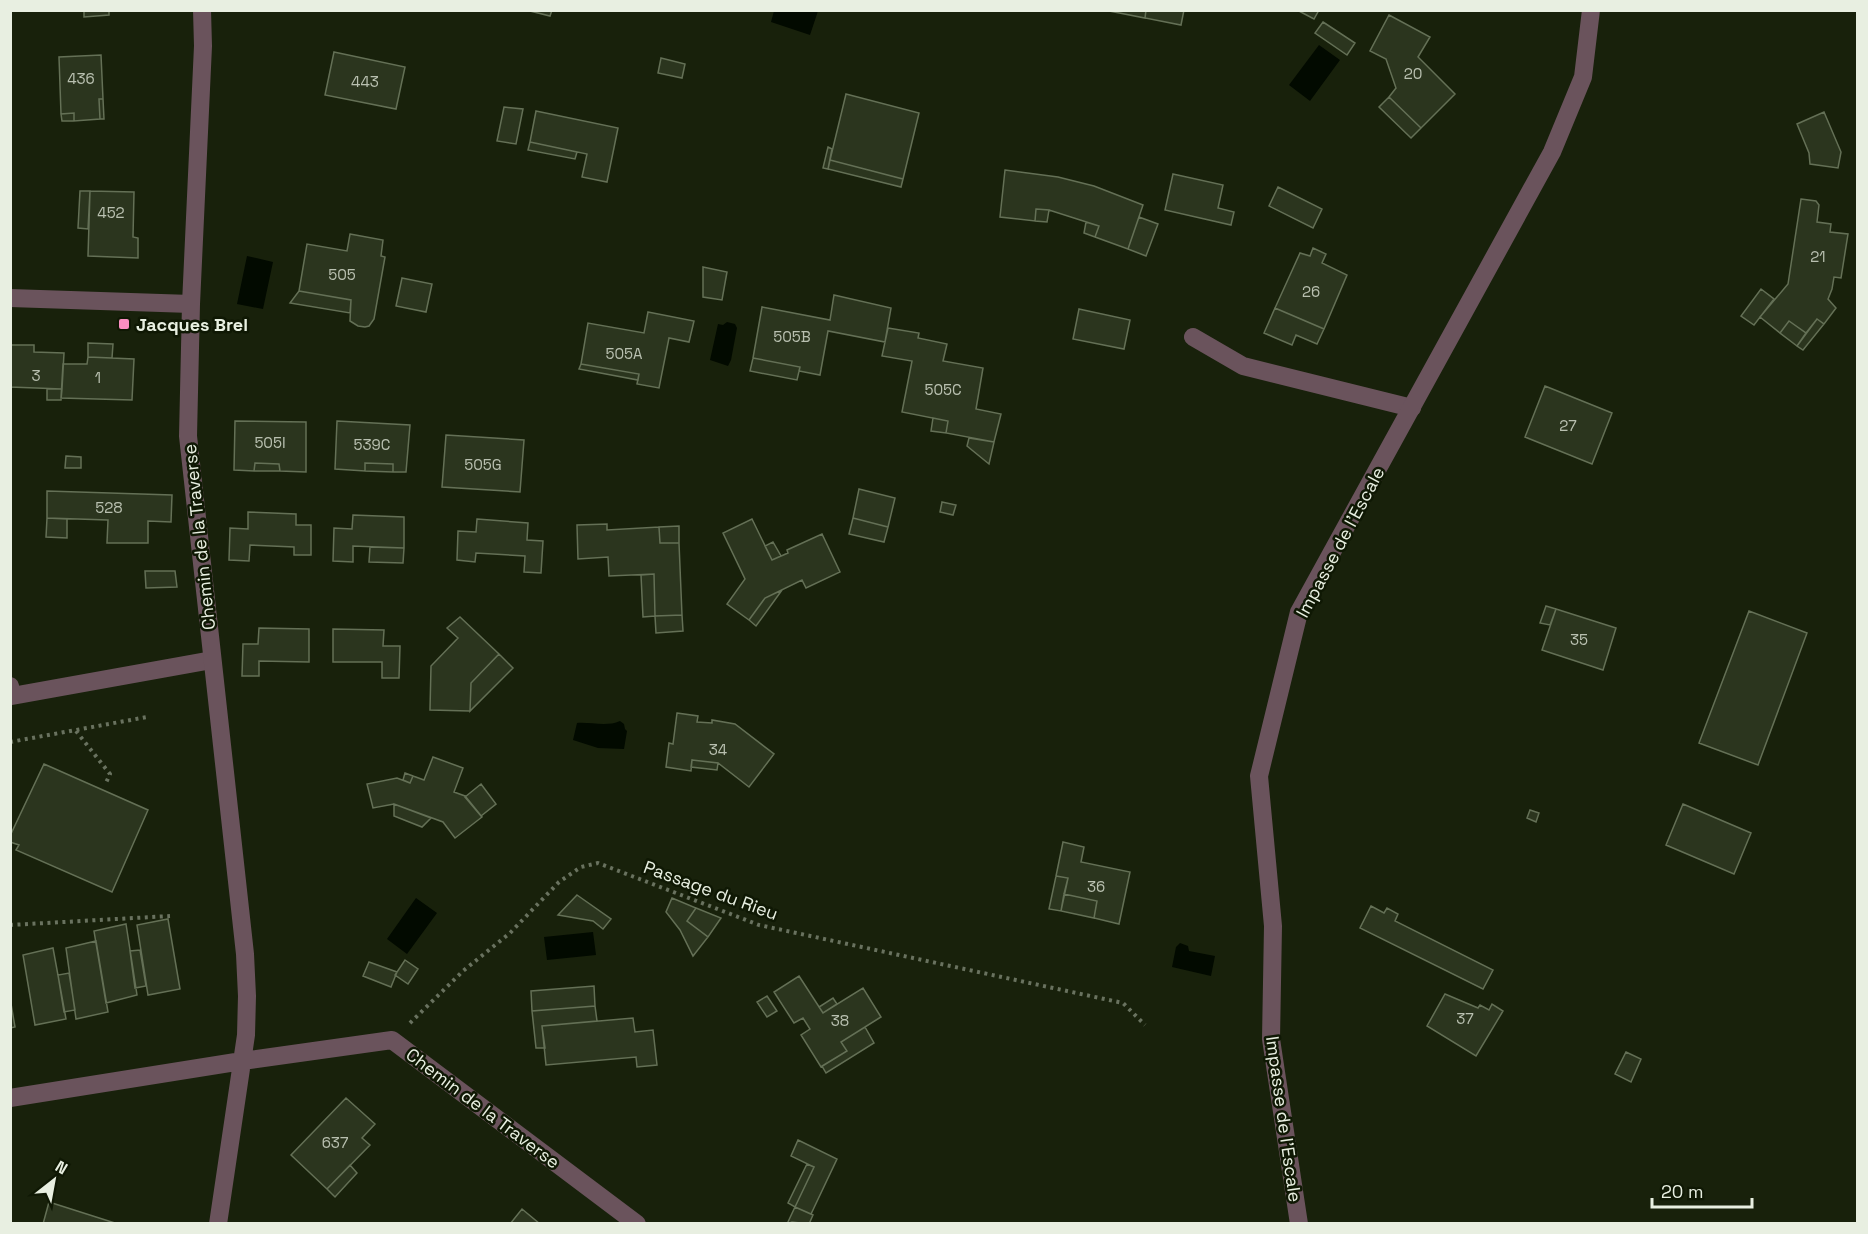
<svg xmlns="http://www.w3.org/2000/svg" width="1868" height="1234" viewBox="0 0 1868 1234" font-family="'Space Grotesk',sans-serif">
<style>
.water{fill:#020a00}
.building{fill:#2b351e;stroke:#647056;stroke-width:1.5}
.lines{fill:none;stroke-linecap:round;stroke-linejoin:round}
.path{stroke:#69725f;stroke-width:4;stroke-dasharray:3 4.5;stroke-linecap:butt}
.lane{stroke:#6a535c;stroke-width:18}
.street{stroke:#6a535c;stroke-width:18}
.poi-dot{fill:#fc8fc2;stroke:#0f1804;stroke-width:2}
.labels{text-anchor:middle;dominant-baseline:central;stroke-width:5;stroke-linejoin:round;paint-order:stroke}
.number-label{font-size:15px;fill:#b9c0b0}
.poi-label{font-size:18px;font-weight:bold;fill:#e8efe1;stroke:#0f1804;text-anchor:start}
.street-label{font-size:18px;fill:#e8efe1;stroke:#0f1804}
</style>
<rect width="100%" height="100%" fill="#18210b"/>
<path class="water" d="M774 11 816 10 818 11 810 35 771 22Z
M1319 45 1340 60 1310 101 1289 85Z
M247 256 273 262 263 309 237 304Z
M727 322 735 324 737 328 731 360 728 366 710 360 718 324 723 325Z
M620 721 624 724 625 729 627 731 624 749 598 748 573 740 577 723C591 722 607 727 620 721Z
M416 898 437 913 407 954 387 939Z
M593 932 596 955 547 960 544 937Z
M1180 943 1188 946 1189 951 1215 956 1211 976 1172 967 1176 947Z"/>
<path class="building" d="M84 10H109V15L84 17Z
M526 10H552L550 16Z
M1104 10H1146L1145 18Z
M1146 10H1184L1181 25 1145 18Z
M1297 10H1319L1314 19Z
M1389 15 1430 37 1418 57 1455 94 1421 128 1389 97 1396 88 1386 59 1370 51Z
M1323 22 1355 43 1347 55 1315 33Z
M334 52 405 67 396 109 325 95Z
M101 55 103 99H99L100 119 74 121V113L61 114 59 57Z
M661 58 685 64 682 78 658 73Z
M846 94 919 113 903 179 830 160Z
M1389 97 1421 128 1411 138 1379 107Z
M99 99H103L104 119H100Z
M504 107 523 109 516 144 497 141Z
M536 111 618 128 607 182 582 177 587 154 530 142Z
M1824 112 1841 152 1838 168 1810 164 1809 153 1797 124Z
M74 113V121H62L61 114Z
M530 142 577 152 575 159 528 150Z
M828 147 832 149 828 169 823 168Z
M830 160 903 179 901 187 828 169Z
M1005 170 1058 177 1094 186 1143 205 1128 249 1095 237 1099 226 1049 210 1036 209 1035 221 1000 217Z
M1173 174 1223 185 1218 208 1234 212 1231 225 1165 210Z
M1278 187 1322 209 1313 228 1269 206Z
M80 191H90L88 229 78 228Z
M90 191 134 192 133 237 138 238V258L88 256Z
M1801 199 1816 201 1819 205 1817 222 1831 224 1830 232 1848 234 1841 278 1834 277 1832 289 1828 299 1836 308 1824 324 1817 319 1806 333 1789 321 1780 333 1760 317 1788 284Z
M1036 209 1049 210 1047 222 1035 221Z
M1139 217 1158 224 1146 256 1128 249Z
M1086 222 1099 226 1095 237 1084 233Z
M350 234 383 240 381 256 385 257 374 319 369 326 365 327 358 326 350 321 351 300 299 291 307 244 347 251Z
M1313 248 1326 254 1322 263 1347 275 1324 329 1275 308 1300 253 1310 256Z
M703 267 727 272 722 300 703 297Z
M402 278 432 284 426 312 396 306Z
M1761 289 1774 299 1754 325 1741 316Z
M299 291 351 300 350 313 290 303Z
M834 295 891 308 885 342 828 331 820 375 799 371 800 367 753 358 762 307 830 320Z
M1275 308 1324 329 1317 344 1296 335 1292 345 1264 333Z
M1079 309 1130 320 1124 349 1073 339Z
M648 312 694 321 689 342 669 338 659 388 637 384 639 374 581 364 588 323 644 333Z
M1817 319 1824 324 1803 350 1797 346Z
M1789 321 1806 333 1797 346 1780 333Z
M888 328 919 333 918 338 947 344 943 361 983 368 976 409 1001 414 994 442 946 433 948 421 902 412 912 361 882 356Z
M88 343 113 344 112 358 88 357Z
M10 345H34V352L64 353 62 389 10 387Z
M88 357 134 359 132 400 61 398 63 364H87Z
M753 358 800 367 797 380 750 371Z
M581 364 639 374 638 380 579 369Z
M1545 386 1612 413 1592 464 1525 437Z
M47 389H62L61 400H47Z
M933 418 948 421 946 433 931 431Z
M235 421 306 422V472L280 471 279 464 255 463 254 471 234 470Z
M337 421 410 425 406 472H393V464L365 463V471L335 469Z
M446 435 524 440 520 492 442 487Z
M969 438 994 442 989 464 967 446Z
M66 456 81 457V468H65Z
M255 463 279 464 280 471H254Z
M365 463 393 464V472L365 471Z
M859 489 895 498 888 527 853 518Z
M47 491 172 495 171 522 148 521V543H107L108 520 47 518Z
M942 502 956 505 953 515 940 512Z
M248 512 296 514V525H311V555H294V547L250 545 249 561 229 560 230 528 248 529Z
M353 515 404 517V548L353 546V562L333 561 334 528 352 529Z
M47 518 67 519V538L46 537Z
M853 518 888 527 884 542 849 534Z
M477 519 528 523 527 540 543 541 541 573 524 572 525 556 476 553 475 562 457 560 458 531 476 532Z
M752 519 772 560 788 553 787 550 822 534 840 572 806 588 802 580 765 598 749 620 727 604 745 579 723 533Z
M607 524V530L659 527 660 543H679L682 615 655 616 654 574 609 576 608 557 578 559 577 525Z
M679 526V543H660L659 527Z
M773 542 781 556 772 560 765 546Z
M370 547 404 548 403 563 369 562Z
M145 571H175L177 587 146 588Z
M654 574 655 616 643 617 641 575Z
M782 590 756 626 749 620 765 598Z
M1546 606 1556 609 1550 625 1540 623Z
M1556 609 1616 628 1603 670 1542 650Z
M1749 611 1807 633 1758 765 1699 743Z
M682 615 683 631 656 633 655 616Z
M460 617 499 654 471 683 470 711 430 710 431 666 458 638 447 628Z
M259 628 309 629V662L259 661V676H242L243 644H258Z
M333 629 384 630 383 646H400L399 678H382V662H333Z
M499 654 513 668 470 711 471 683Z
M677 713 698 716 697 722 712 723V720L735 724 774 754 749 787 718 763 692 760 691 771 666 767 669 743 673 744Z
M433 757 463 768 454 792 465 796 482 817 455 838 443 822 394 804 373 808 367 784 397 778 410 783 413 776 424 780Z
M692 760 718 763 717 770 691 767Z
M44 764 148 810 112 892 16 850 19 845 10 842V836Z
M405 773 413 776 410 783 403 780Z
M481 784 496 804 481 816 465 797Z
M394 804 431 818 422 827 394 816Z
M1683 804 1751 833 1734 874 1666 845Z
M1530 810 1539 813 1536 822 1527 818Z
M1063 842 1084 847 1081 862 1130 872 1119 924 1094 918 1097 901 1064 894 1068 878 1056 876Z
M1056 876 1068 878 1061 911 1049 909Z
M1064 894 1097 901 1094 918 1061 911Z
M577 895 611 919 603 929 593 921 558 915Z
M672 898 696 908 687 921 708 937 693 956 680 930 666 912Z
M1371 906 1384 913 1387 908 1398 914 1395 921 1493 970 1483 989 1360 928Z
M696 908 721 918 708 937 687 921Z
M168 919 180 989 148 995 137 925Z
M126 924 137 995 106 1003 94 931Z
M96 941 108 1012 76 1019 66 948Z
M53 948 66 1019 35 1025 23 955Z
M140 950 146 986 135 988 130 951Z
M405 960 418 969 408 984 395 975Z
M369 962 397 972 391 987 363 976Z
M69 973 75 1010 64 1012 58 975Z
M799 976 823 1013 863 988 881 1017 841 1042 847 1051 821 1067 801 1035 810 1029 803 1018 794 1023 774 992Z
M594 986 595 1006 532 1011 531 991Z
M1445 994 1478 1008 1480 1005 1489 1010 1492 1004 1503 1011 1476 1056 1427 1026Z
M767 996 777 1011 767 1017 757 1002Z
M10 998 15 1027 10 1028Z
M833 998 837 1004 823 1013 819 1007Z
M595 1006 597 1021 542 1026 545 1048H536L532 1011Z
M633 1018 635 1032 653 1030 657 1065 637 1067 636 1057 546 1065 542 1026Z
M865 1027 874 1043 826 1073 822 1066 847 1051 841 1042Z
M1626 1052 1641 1059 1631 1082 1615 1074Z
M346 1098 375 1124 362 1138 370 1145 327 1189 291 1155Z
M798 1140 837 1159 811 1214 795 1207 814 1167 791 1156Z
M807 1164 814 1167 795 1207 788 1203Z
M350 1165 357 1173 335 1197 327 1189Z
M49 1202 118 1224H43Z
M795 1207 813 1215 809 1224 792 1222 787 1224Z
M522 1209 540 1224H510Z"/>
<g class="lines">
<path class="path" d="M76 731 110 774 105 785
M10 742 147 717
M10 925 170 916
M410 1023 463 971 510 933 559 882 581 867 598 863 759 925 1123 1003 1145 1025"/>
<path class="lane" d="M1193 337 1243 366 1412 408
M10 686 12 696 212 660"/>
<path class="street" d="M202 10 203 46 191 304 188 436 245 954 247 996 246 1035 218 1224
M10 298 191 304
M10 1098 242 1061 392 1040 637 1224
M1299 1224 1271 1039 1273 926 1259 776 1299 612 1552 152 1583 77 1591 10"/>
</g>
<rect class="poi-dot" x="118" y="318" width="12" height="12" rx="3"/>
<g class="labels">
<g class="number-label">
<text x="1413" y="73">20</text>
<text x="81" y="78">436</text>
<text x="365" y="81">443</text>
<text x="111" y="212">452</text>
<text x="1818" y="256">21</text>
<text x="342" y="274">505</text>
<text x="1311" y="291">26</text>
<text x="792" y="336">505B</text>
<text x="624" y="353">505A</text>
<text x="36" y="375">3</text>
<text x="98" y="377">1</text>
<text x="943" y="389">505C</text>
<text x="1568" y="425">27</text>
<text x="270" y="442">505I</text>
<text x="372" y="444">539C</text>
<text x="483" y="464">505G</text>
<text x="109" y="507">528</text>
<text x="1579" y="639">35</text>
<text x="718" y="749">34</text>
<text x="1096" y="886">36</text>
<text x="1465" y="1018">37</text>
<text x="840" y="1020">38</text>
<text x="335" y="1142">637</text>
</g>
<g class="poi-label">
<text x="136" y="324">Jacques Brel</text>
</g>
<g class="street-label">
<text transform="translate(199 537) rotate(-96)">Chemin de la Traverse</text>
<text transform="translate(1340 542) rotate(-62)">Impasse de l'Escale</text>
<text transform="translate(711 890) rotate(20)">Passage du Rieu</text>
<text transform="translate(483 1108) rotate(37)">Chemin de la Traverse</text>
<text transform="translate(1284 1119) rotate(82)">Impasse de l'Escale</text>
</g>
</g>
<rect width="1868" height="1234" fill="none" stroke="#e8efe1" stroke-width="24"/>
<g transform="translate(54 1180) rotate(31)" stroke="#0f1804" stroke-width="4.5" paint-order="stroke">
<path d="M0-4.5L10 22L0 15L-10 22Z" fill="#e8efe1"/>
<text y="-9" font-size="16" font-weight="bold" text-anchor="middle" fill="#e8efe1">N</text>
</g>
<path d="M1652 1198v9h100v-9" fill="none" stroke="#e8efe1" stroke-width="3"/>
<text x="1661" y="1198" font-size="18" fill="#e8efe1" stroke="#0f1804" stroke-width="4.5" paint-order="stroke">20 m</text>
</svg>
